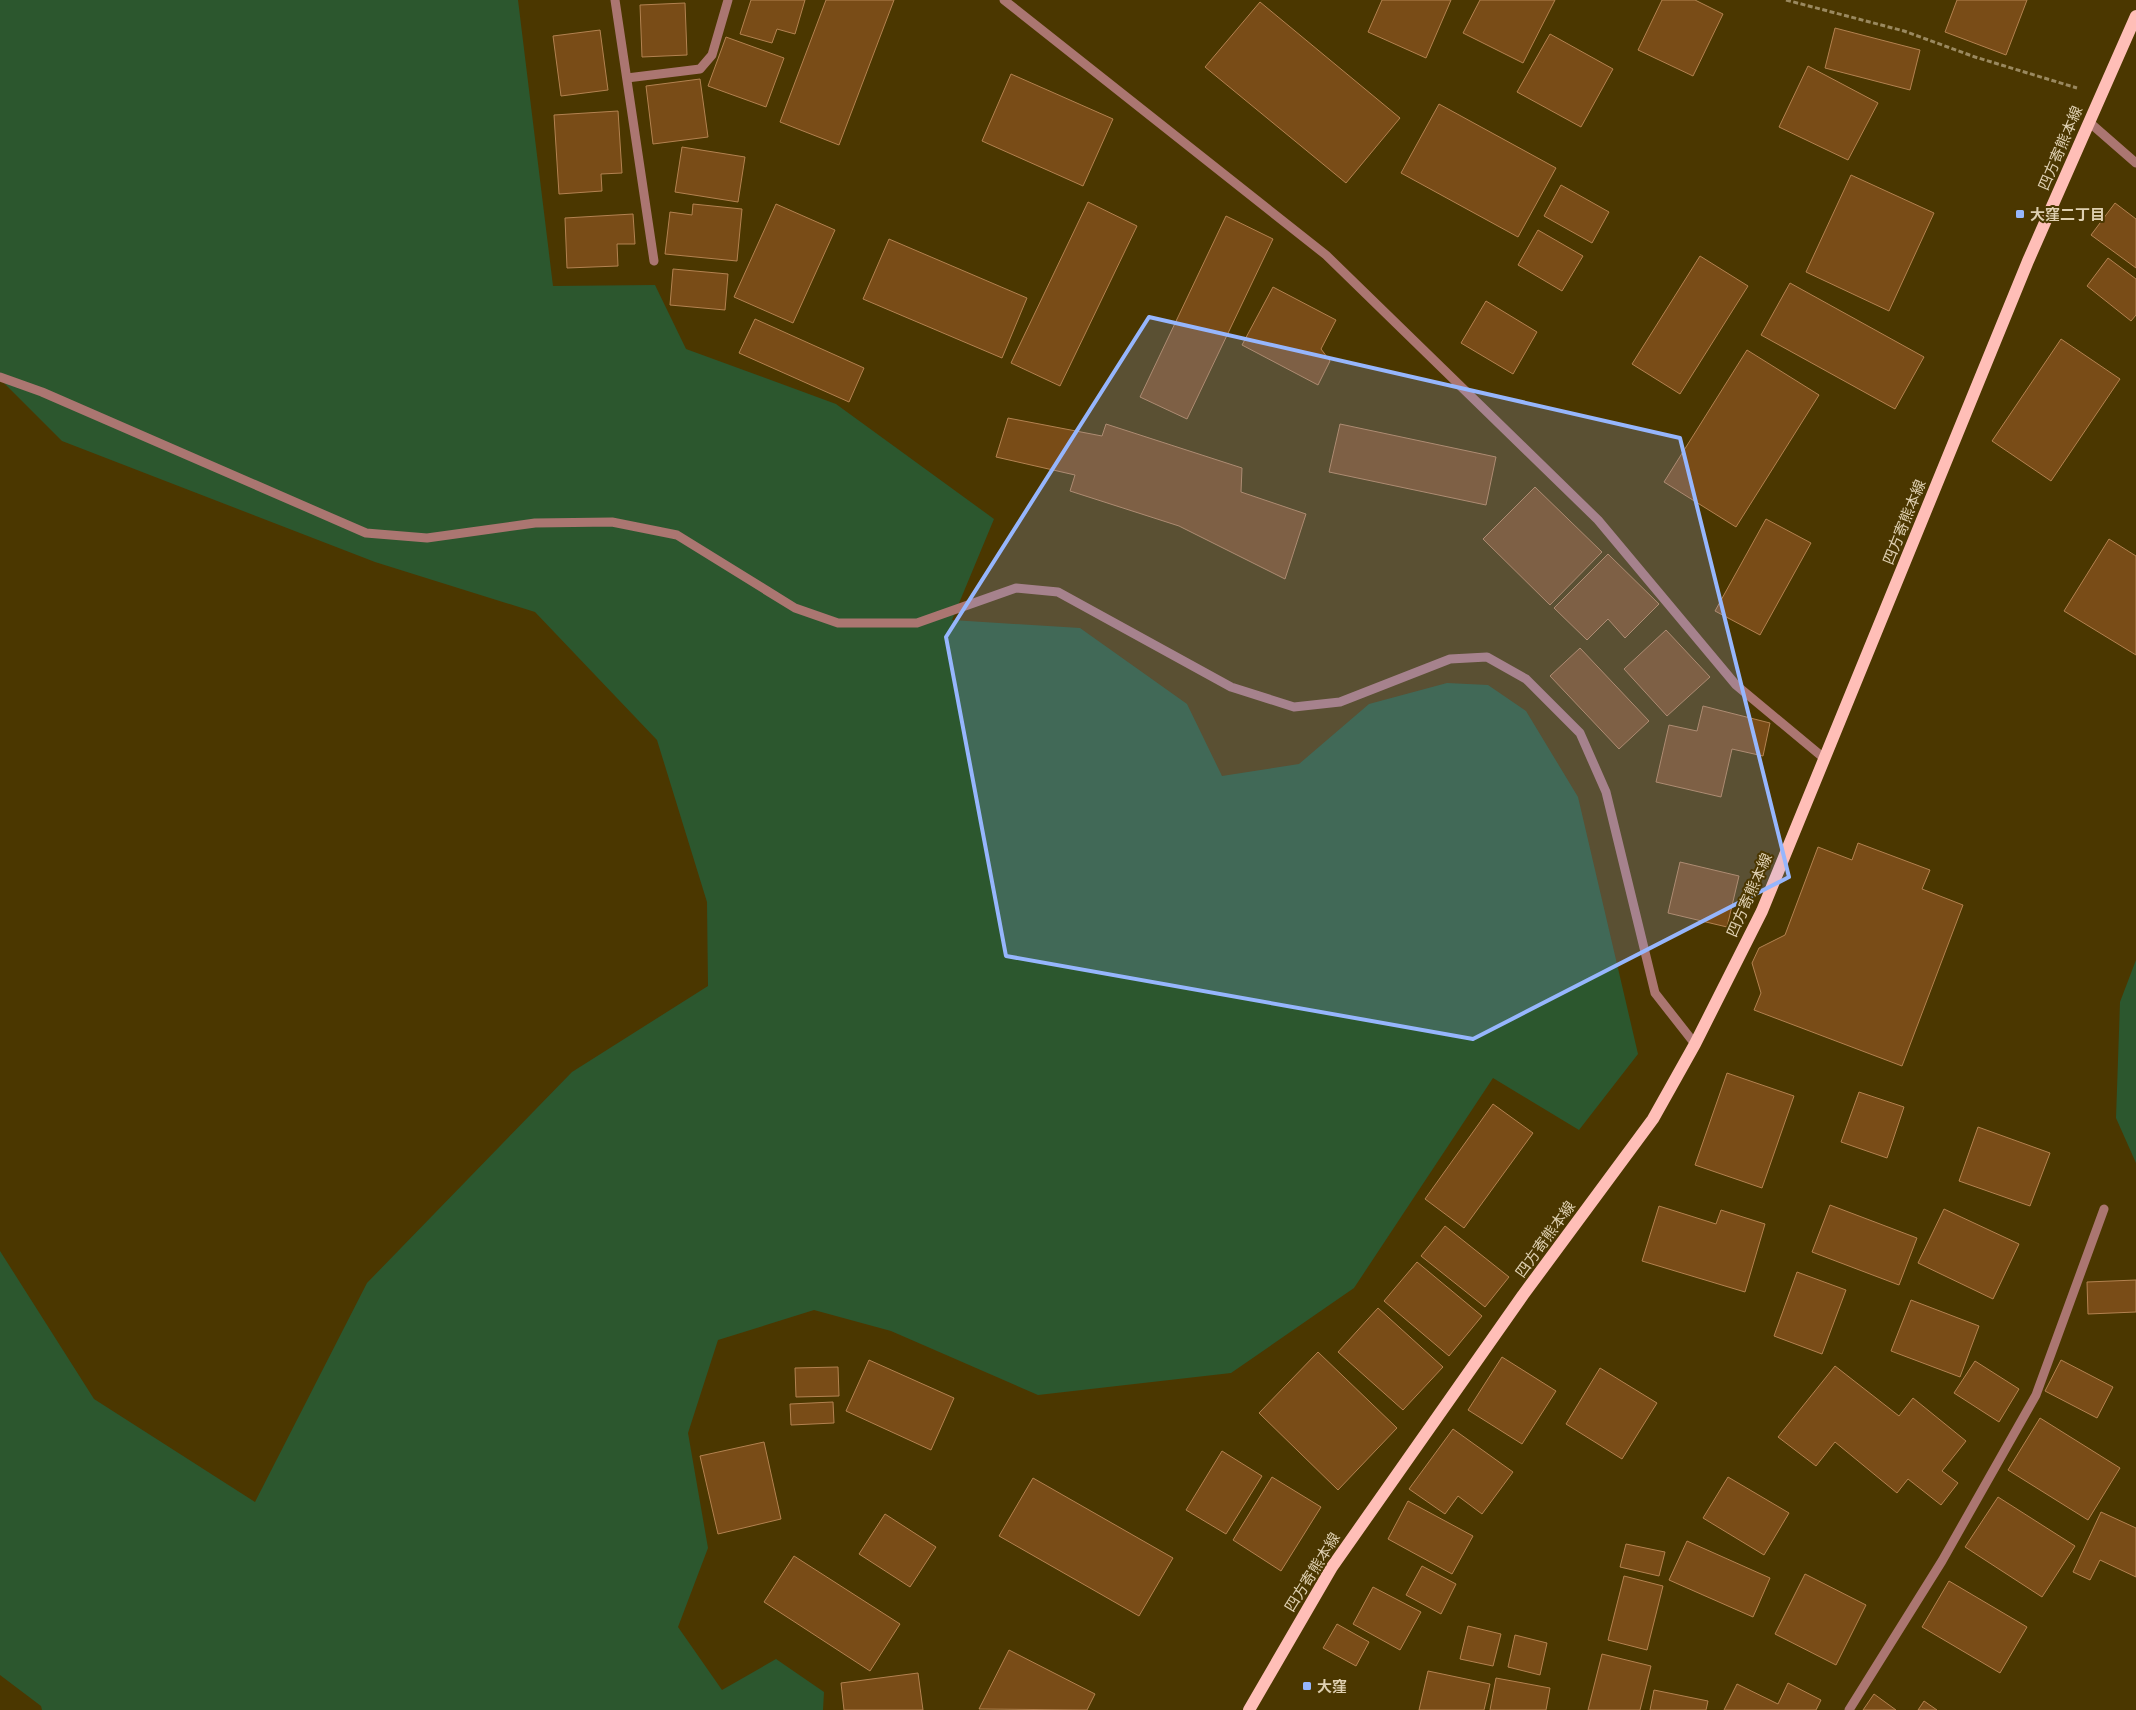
<svg xmlns="http://www.w3.org/2000/svg" width="2136" height="1710" viewBox="0 0 2136 1710" font-family="'Space Grotesk','Noto Sans JP',sans-serif">
<style>
.green{fill:#2c572e}
.building{fill:#794c17;stroke:#b38250}
.lines{fill:none;stroke-linecap:round;stroke-linejoin:round}
.path{stroke:#9a895f;stroke-width:3;stroke-dasharray:5 2.5;stroke-linecap:butt}
.minor{stroke:#ab7671;stroke-width:9}
.major{stroke:#ffbeb7;stroke-width:12}
.marked{fill:#96b6fd;fill-opacity:0.2;stroke:#96b6fd;stroke-width:4;stroke-linejoin:round}
.poi-dot{fill:#96b6fd;stroke:#4b3700;stroke-width:2}
.labels{text-anchor:middle;dominant-baseline:central;stroke-width:4;stroke-linejoin:round;paint-order:stroke}
.street-label{font-size:15px;fill:#dfd0b1;stroke:#4b3700}
.poi-label{font-size:15px;font-weight:bold;fill:#dfd0b1;stroke:#4b3700;text-anchor:start}
</style>
<rect width="100%" height="100%" fill="#4b3700"/>
<path class="green" d="M0 0H518L553 286 655 285 686 349 836 404 994 519 952 620 1080 628 1187 704 1222 776 1299 764 1369 704 1447 683 1488 685 1526 711 1578 797 1638 1054 1579 1130 1493 1078 1354 1288 1231 1373 1038 1395 891 1331 814 1310 718 1340 688 1433 708 1548 678 1627 722 1690 776 1659 824 1692 823 1710H42L41 1706 0 1675V1251L94 1399 255 1502 367 1283 572 1072 708 986 707 902 657 740 535 612 375 562 62 441 0 379Z
M2136 960V1163L2116 1118 2120 1002Z"/>
<path class="building" d="M751 0H805L795 34 777 29 772 43 740 34Z
M826 0H894L839 145 780 122Z
M1382 0H1451L1426 58 1368 32Z
M1480 0H1555L1523 63 1463 33Z
M1662 0H1695L1723 14 1693 76 1638 50Z
M1957 0H2027L2006 55 1945 32Z
M1260 2 1400 118 1346 183 1205 67Z
M685 3 687 55 642 57 640 5Z
M1835 28 1920 50 1910 90 1825 68Z
M600 30 608 90 561 96 553 36Z
M1550 34 1613 69 1581 127 1517 92Z
M726 37 784 58 766 107 708 86Z
M1808 66 1878 103 1848 160 1779 127Z
M1011 74 1113 119 1083 186 982 141Z
M700 79 708 137 653 144 646 86Z
M1439 104 1556 168 1518 237 1401 173Z
M618 111 622 173 601 174 602 191 559 194 554 115Z
M682 147 745 157 738 202 675 192Z
M1851 175 1934 213 1889 311 1806 272Z
M1561 185 1609 212 1592 243 1544 216Z
M1088 202 1137 226 1060 386 1011 363Z
M2115 203 2136 219V268L2091 235Z
M693 204 742 209 737 261 665 254 670 212 692 215Z
M776 204 835 230 793 323 734 297Z
M633 214 635 244H617L618 266 567 268 565 218Z
M1226 216 1273 239 1187 419 1140 397Z
M1538 230 1583 256 1562 291 1518 265Z
M889 239 1027 298 1002 358 863 299Z
M1700 256 1748 286 1680 394 1632 364Z
M2108 258 2136 279V315L2131 321 2087 286Z
M673 269 728 274 725 310 670 305Z
M1790 283 1924 357 1895 409 1761 335Z
M1273 287 1336 320 1321 349 1330 361 1318 385 1242 345Z
M1486 301 1537 332 1513 374 1461 343Z
M755 319 864 368 849 402 739 353Z
M2061 339 2120 379 2051 481 1992 441Z
M1747 350 1819 395 1736 527 1664 482Z
M1008 418 1102 436 1106 424 1242 468 1241 492 1306 514 1285 579 1179 526 1070 491 1075 475 996 457Z
M1340 424 1496 457 1486 505 1329 472Z
M1535 487 1602 552 1550 605 1483 539Z
M1766 519 1811 543 1760 635 1715 611Z
M2109 539 2136 556V655L2064 611Z
M1608 554 1659 604 1625 638 1608 619 1587 640 1554 608Z
M1666 630 1710 677 1667 716 1624 669Z
M1580 648 1649 721 1619 749 1550 676Z
M1703 706 1770 723 1763 756 1732 749 1721 797 1656 782 1669 725 1697 731Z
M1858 843 1930 870 1922 889 1963 905 1902 1066 1754 1010 1761 993 1752 963 1759 948 1785 935 1818 847 1852 860Z
M1680 862 1739 876 1727 927 1668 913Z
M1727 1073 1794 1096 1762 1188 1695 1165Z
M1859 1092 1904 1107 1887 1158 1841 1142Z
M1493 1104 1533 1133 1464 1228 1425 1199Z
M1978 1127 2050 1153 2030 1206 1959 1181Z
M1830 1205 1917 1238 1899 1285 1812 1252Z
M1659 1206 1716 1224 1721 1210 1765 1224 1745 1292 1642 1261Z
M1944 1209 2019 1244 1993 1299 1918 1263Z
M1445 1226 1509 1277 1485 1307 1421 1256Z
M1417 1262 1482 1316 1449 1356 1384 1301Z
M1797 1272 1846 1290 1822 1354 1774 1336Z
M2136 1280V1312L2088 1314 2087 1282Z
M1911 1300 1979 1326 1960 1377 1891 1351Z
M1378 1308 1443 1367 1403 1410 1338 1352Z
M1318 1352 1397 1428 1338 1490 1259 1413Z
M1502 1357 1556 1391 1522 1444 1468 1410Z
M869 1360 954 1398 931 1450 846 1411Z
M2061 1360 2113 1387 2097 1418 2045 1391Z
M1975 1361 2019 1389 1999 1422 1954 1393Z
M1835 1366 1899 1416 1913 1398 1966 1441 1942 1471 1958 1483 1941 1505 1908 1479 1897 1493 1835 1442 1816 1466 1778 1437Z
M838 1367 839 1396 796 1397 795 1368Z
M1600 1368 1657 1403 1622 1459 1566 1424Z
M833 1402 834 1423 791 1425 790 1404Z
M2040 1418 2120 1468 2088 1520 2008 1470Z
M1453 1429 1513 1472 1482 1514 1458 1496 1445 1514 1409 1489Z
M764 1442 781 1519 718 1534 700 1456Z
M1222 1451 1262 1476 1226 1534 1186 1510Z
M1272 1477 1321 1507 1281 1571 1233 1540Z
M1728 1477 1789 1513 1764 1555 1703 1518Z
M1033 1478 1173 1558 1139 1616 999 1536Z
M1998 1497 2075 1546 2042 1597 1965 1547Z
M1408 1501 1473 1536 1452 1574 1388 1539Z
M2101 1512 2136 1528V1577L2100 1560 2090 1580 2073 1572Z
M885 1514 936 1547 910 1587 859 1554Z
M1687 1541 1770 1578 1753 1617 1669 1580Z
M1626 1544 1665 1552 1659 1576 1620 1567Z
M794 1556 900 1624 870 1671 764 1602Z
M1422 1566 1456 1584 1441 1614 1406 1595Z
M1805 1574 1866 1605 1836 1665 1775 1634Z
M1624 1576 1663 1586 1647 1650 1608 1640Z
M1949 1581 2027 1627 2000 1673 1922 1627Z
M1373 1587 1421 1612 1400 1650 1353 1624Z
M1337 1624 1369 1642 1356 1666 1323 1648Z
M1468 1626 1501 1634 1493 1666 1460 1659Z
M1515 1635 1547 1643 1540 1675 1508 1667Z
M1009 1650 1095 1694 1087 1710 979 1709Z
M1602 1654 1651 1666 1640 1710H1588Z
M1428 1671 1490 1684 1484 1710H1419Z
M918 1673 923 1710H844L841 1683Z
M1496 1678 1550 1688 1546 1710H1490Z
M1788 1683 1821 1700 1816 1710H1724L1737 1684 1778 1704Z
M1654 1690 1708 1701 1706 1710H1650Z
M1874 1694 1896 1710H1863Z
M1924 1701 1937 1710H1918Z"/>
<g class="lines">
<path class="path" d="M1786 0 1904 31 1975 57 2077 88"/>
<path class="minor" d="M615 0 654 261
M1004 0 1326 255 1598 520 1736 685 1825 759
M627 78 700 69 712 55 728 0
M2089 122 2136 163
M0 377 42 392 366 533 427 538 535 523 612 522 677 535 795 608 838 623H917L1016 588 1058 592 1231 687 1294 707 1340 702 1450 659 1487 657 1526 679 1580 733 1606 792 1655 993 1695 1044
M1849 1710 1942 1561 2036 1395 2104 1209"/>
<path class="major" d="M1249 1710 1332 1567 1523 1295 1653 1119 1695 1044 1762 911 2028 261 2136 16"/>
</g>
<path class="marked" d="M1149 317 1680 438 1789 877 1473 1039 1006 956 946 637Z"/>
<g class="poi-dot">
<rect x="2015" y="209" width="10" height="10" rx="2.5"/>
<rect x="1302" y="1681" width="10" height="10" rx="2.5"/>
</g>
<g class="labels">
<g class="street-label">
<text transform="translate(2060 148) rotate(-67)">四方寄熊本線</text>
<text transform="translate(1904 522) rotate(-68)">四方寄熊本線</text>
<text transform="translate(1749 895) rotate(-66)">四方寄熊本線</text>
<text transform="translate(1545 1239) rotate(-54)">四方寄熊本線</text>
<text transform="translate(1312 1572) rotate(-58)">四方寄熊本線</text>
</g>
<g class="poi-label">
<text x="2030" y="214">大窪二丁目</text>
<text x="1317" y="1686">大窪</text>
</g>
</g>
</svg>
